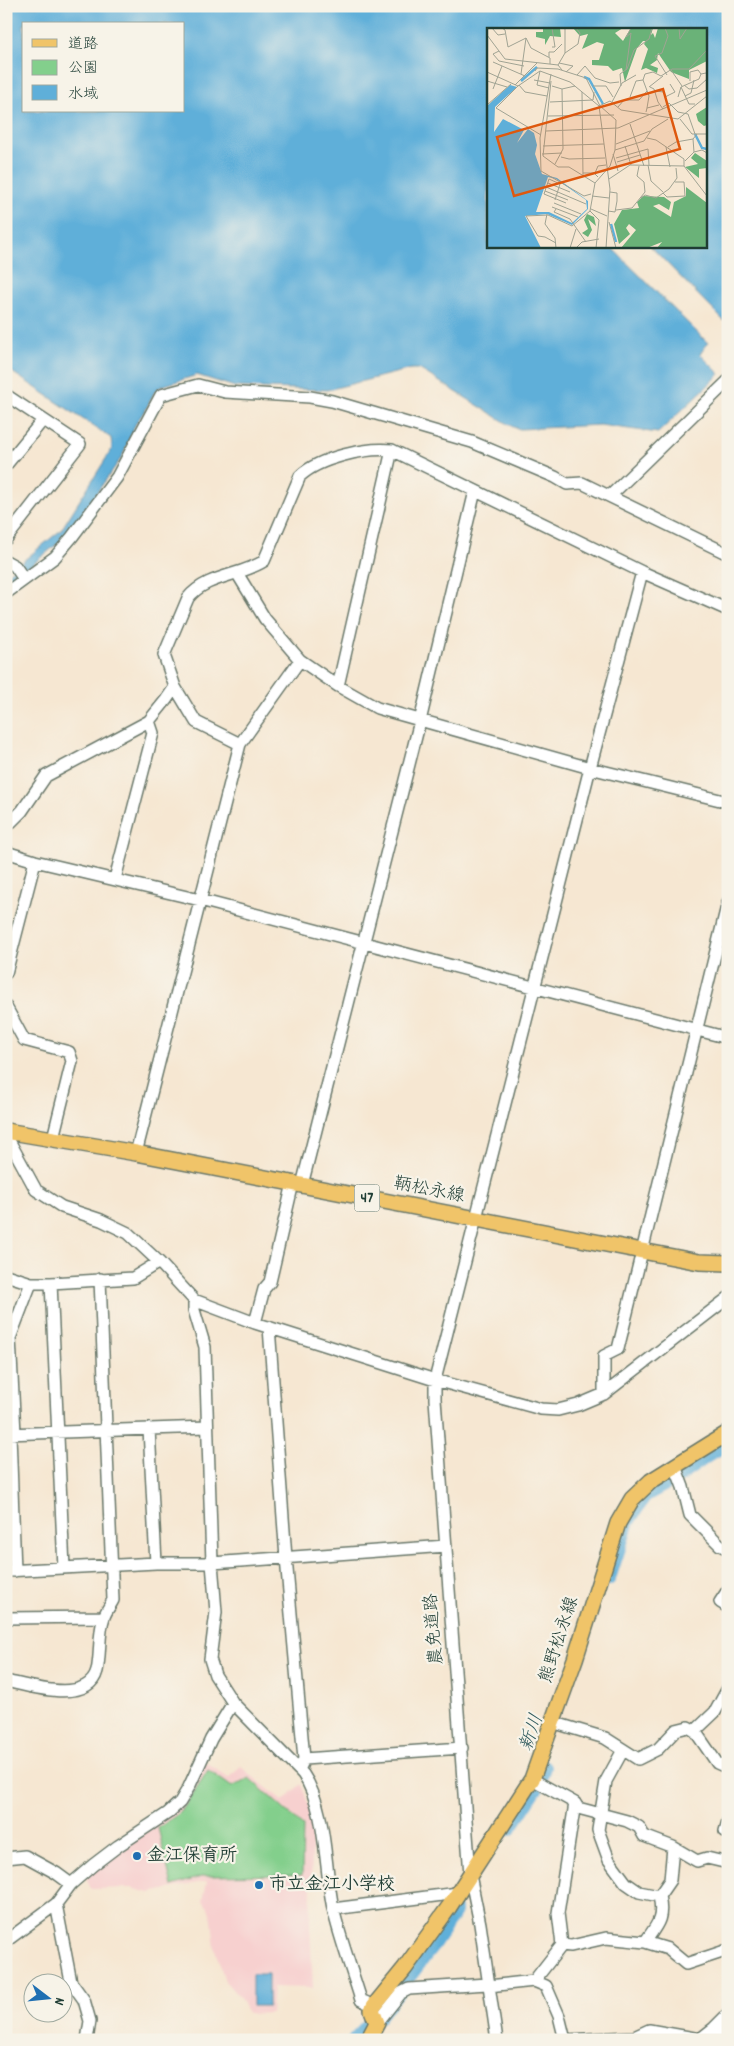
<svg xmlns="http://www.w3.org/2000/svg" width="734" height="2046" viewBox="0 0 734 2046" font-family="Dekko,'Klee One',sans-serif">
<style>
.built{fill:#f7d0cf}
.green{fill:#83cf8c;stroke:#518660}
.water{fill:#5fafd9;stroke:#3f7686;fill-rule:evenodd}
.lines{fill:none;stroke-linecap:round;stroke-linejoin:round}
.river{stroke:#5fafd9;stroke-width:16}
.minor-casing{stroke:#6a786b;stroke-width:14}
.major-casing{stroke:#6a786b;stroke-width:18}
.minor{stroke:#fff;stroke-width:11}
.major{stroke:#f0c469;stroke-width:15}
.poi-dot{fill:#1f6fb2;stroke:#f7f3e8;stroke-width:2}
.labels{text-anchor:middle;dominant-baseline:central;stroke-width:4.5;stroke-linejoin:round;paint-order:stroke}
.shield{fill:#f7f3e8;stroke:#60746a;stroke-width:1}
.shield-label{font-size:16px;font-weight:bold;fill:#1f3d34}
.street-label{font-size:18px;fill:#1f3d34;stroke:#f7f3e8}
.poi-label{font-size:18px;font-weight:bold;fill:#1f3d34;stroke:#f7f3e8;text-anchor:start}
.water-label{font-size:19px;font-style:italic;fill:#2f5a5d;stroke:#f7f3e8}
.inset-river{fill:none;stroke:#5fafd9;stroke-width:2.5}
.inset-road{fill:none;stroke:#a0a393;stroke-width:1}
.view{fill:#de580e;fill-opacity:0.15;stroke:#de580e;stroke-width:2.5}
.inset-edge{fill:none;stroke:#1f3d34;stroke-width:2.5}
</style>
<rect width="100%" height="100%" fill="#f7f3e8"/>
<filter id="ink" filterUnits="userSpaceOnUse"><feTurbulence type="fractalNoise" baseFrequency=".02" numOctaves="2"/><feDisplacementMap in="SourceGraphic" scale="10" xChannelSelector="R" yChannelSelector="G"/><feConvolveMatrix kernelMatrix="1 2 1 2 8 2 1 2 1" color-interpolation-filters="sRGB"/></filter>
<filter id="wash" filterUnits="userSpaceOnUse"><feTurbulence type="fractalNoise" baseFrequency=".0096" numOctaves="4" result="noise"/><feDisplacementMap in="SourceGraphic" scale="20" xChannelSelector="R" yChannelSelector="G"/><feGaussianBlur stdDeviation="1.12" result="paint"/><feColorMatrix in="noise" values="0 0 0 0 0 0 0 0 0 0 0 0 0 0 0 0 0 1.4 0 .05"/><feComposite in="paint" operator="in"/></filter>
<g filter="url(#wash)">
<rect width="100%" height="100%" fill="#f6e7d2"/>
<path class="built" d="M206 1762 228 1778 241 1767 283 1801 301 1784 313 1818 310 1926 313 1988 273 1987 271 2013 248 2014 240 1998 225 1981 215 1949 212 1920 208 1907 203 1901 207 1881 150 1893 131 1888 91 1889 86 1877 155 1825Z"/>
<path class="green" d="M208 1770 232 1787 249 1778 303 1826 302 1875 204 1876 172 1886 158 1828 181 1812Z"/>
<path class="water" d="M6 6H728V317L724 321 650 246H705V29H488V246H610L708 343 700 354 720 374 658 433 600 425 520 429 513 427 419 369H411L327 390 235 387 197 375 162 386 155 391 146 409 136 423 122 457 65 538 6 585V575L61 530 112 449 111 438 6 368ZM24 24H184V111H24Z
M252 1974H268V2006H252Z"/>
<g class="lines">
<path class="river" d="M608 1578 627 1521 645 1494 673 1479 714 1450 728 1443
M509 1828 536 1787 543 1767
M355 2040 379 2015 429 1949 454 1911"/>
</g>
</g>
<g filter="url(#ink)">
<g class="lines">
<g class="minor-casing">
<path id="minor" d="M6 395 80 444 6 539
M6 465 43 420
M610 496 728 381
M6 561 15 566 24 579
M237 573 265 619 300 660 338 686 377 708 590 768 728 802
M6 593 55 557 72 537 117 477 161 395 198 385 225 392 310 397 332 401 472 442 555 477 567 484 582 483 728 554
M338 686 392 450
M240 744 196 722 175 687 164 655 188 598C206 575 241 576 264 561L300 476C319 458 366 447 392 450L642 572 728 610
M6 827 22 811 46 776 149 721 166 700 175 687
M6 852 35 861 200 900 728 1038
M115 879 153 733 149 721
M6 973 35 861
M6 1007 24 1040 69 1052 72 1061 53 1138
M6 1135 36 1190 62 1207 101 1220 128 1233 159 1262 194 1300 255 1323 435 1380 541 1409 558 1410 578 1405 604 1394 728 1298
M136 1153 240 744 300 660
M302 1185 420 721 475 491
M6 1275 31 1283H51L133 1278 159 1262
M51 1283 64 1568
M194 1300V1310L205 1347 212 1563 216 1612 210 1659 215 1675 233 1703 303 1774C327 1810 324 1865 333 1908 340 1939 352 1970 361 2000L374 2006
M255 1323 264 1289 270 1282 293 1183
M269 1327 286 1558 304 1759 299 1770
M604 1394V1356L618 1349 728 902
M149 1429 156 1563
M15 1433 10 1338 31 1283
M6 1434 207 1427
M10 1434 15 1571
M675 1466 683 1487 690 1515 720 1545 728 1549
M6 1571 156 1563H212L446 1546
M728 1590 720 1602 728 1607
M6 1618 104 1617
M6 1681C29 1686 88 1705 97 1671 101 1653 98 1634 104 1617 106 1611 110 1606 113 1600L100 1279
M728 1688 715 1712 695 1731 717 1763 728 1768
M552 1722 605 1738 638 1759 658 1749 676 1730 688 1727 695 1731
M623 1750 606 1781 598 1830 609 1860 626 1883 639 1892 659 1896
M304 1759 462 1748
M575 1803 578 1808 627 1821 639 1827 644 1836 673 1847 697 1861 707 1858 728 1863
M728 1821 725 1831 728 1833
M6 1858 25 1856 56 1873 71 1884
M56 1904 71 1982 84 2000 90 2021 87 2040
M333 1909 458 1893
M6 1941 56 1904 71 1884 93 1865 118 1846 168 1813 180 1802 189 1787 211 1739 233 1703
M645 1942C658 1924 664 1918 659 1896L670 1880 673 1847
M562 1945 571 1946 606 1938 645 1942 668 1949 686 1964 728 1950
M534 1981 546 1986 559 2016 565 2040
M489 1986 534 1981 562 1945 558 1913 575 1803 532 1779
M377 2023 401 1993 409 1989 487 1984
M714 2028 727 2040
M497 2040 480 1924 470 1875 435 1399V1380L590 768 642 572
M565 2040 634 2037 649 2030 700 2039 714 2028 728 2014"/>
</g>
<g class="major-casing">
<path id="major" d="M6 1131 136 1153 699 1262 728 1263
M368 2040 377 2023 372 2010 374 2006 405 1968 449 1907 532 1779 575 1659 618 1523 632 1499 651 1481 728 1433"/>
</g>
<use href="#minor" class="minor"/>
<use href="#major" class="major"/>
</g>
</g>
<g class="poi-dot">
<circle cx="137" cy="1856" r="5"/>
<circle cx="259" cy="1885" r="5"/>
</g>
<g class="labels">
<rect class="shield" x="354.5" y="1184.5" width="25" height="27" rx="4"/>
<g class="shield-label">
<text x="367" y="1198">47</text>
</g>
<g class="street-label">
<text transform="translate(429 1191) rotate(11)">鞆松永線</text>
<text transform="translate(435 1629) rotate(-95)">農免道路</text>
<text transform="translate(560 1640) rotate(-72)">熊野松永線</text>
</g>
<g class="poi-label">
<text x="147" y="1856">金江保育所</text>
<text x="269" y="1885">市立金江小学校</text>
</g>
<g class="water-label">
<text transform="translate(533 1733) rotate(-71)">新川</text>
</g>
</g>
<g transform="translate(487 28)">
<rect width="220" height="220" fill="#f6e7d2"/>
<path d="M56 0H73L74 9 63 8 58 17V11L49 9V4H56ZM86 0H136L128 5 136 13 144 0H166L164 7 166 5 168 10 171 0H220V33L202 42V51L184 44 171 25 170 32 163 37 171 40 170 45 159 40 154 42 161 21 157 16 159 13H156L150 20 138 54 135 40 126 43 121 38 105 37V32H112L117 16 110 14 95 21 101 6 93 8ZM220 79V97L217 98 211 93 209 86ZM208 125 220 133V140L212 141V150L198 139 211 136 204 130ZM199 159 220 175V220H170L175 214 160 220H134L149 202 142 196 139 200 143 206 132 216 127 196 135 182 152 180 150 174 156 168 177 169 184 174 182 182 172 176 166 178 184 189 187 174 199 168ZM100 186 107 189 109 198 101 191 105 202 101 209 95 205 101 201 97 192Z" fill="#6ab278"/>
<path d="M23 57 30 59 8 79 7 104 16 91 37 102 30 115 41 101 47 105 50 117 48 126 55 146 70 150 101 173V181L85 197 60 186 38 188 54 220H0V78ZM61 149 69 151 99 172 100 181 85 195 62 184H49Z" fill="#5fafd9" fill-rule="evenodd"/>
<path class="inset-river" d="M97 49 102 51 116 76M34 53 50 39M208 106 215 120 220 121M124 196 129 214"/>
<path class="inset-road" d="M5 0 11 7 18 6M15 0 18 2 21 19 39 10M78 0V25M178 0 181 8 175 25 168 28 180 47M192 0 193 11 200 0M0 7 18 31 71 37 75 42M39 10 44 20 63 30V36M65 19H68L65 0M12 23 6 26 12 33 37 38M62 29V24H67L75 16M6 34 38 48M72 35 86 38 79 44M71 37 78 25 91 16 93 5 89 0M139 42 144 5 139 9 144 0M184 42 195 58M48 43 50 40 71 41 99 50 113 78 129 92 128 122 123 138 108 155 103 183 85 198 61 187 39 188 51 208 58 209 69 215M53 43 50 57 62 60M0 44 31 58 53 43 83 54 112 78 123 161 119 220M34 46 39 10M64 46 53 110 54 143 97 168 104 166M90 47 98 38 108 50 123 55 132 54M47 52 63 55M156 52 162 68 160 80M0 53 20 59M64 53 56 128 71 139H82L108 155M203 53V44L211 42 214 46M28 57 50 35M197 57 202 61 210 60 220 51M65 58 75 61 88 58M106 58H119L126 69M134 58 133 46 140 41 147 22 162 11 165 0M162 59 176 48M163 59 167 61 171 74 176 81M194 59 202 76H208M6 61 15 38M168 63 177 64 180 75M95 64 96 149M198 68 204 65 207 52M143 69 149 53 156 52 158 46 166 44 174 48 185 41H202L220 22M178 69 188 64 183 56M191 69 194 59 212 51 214 46 219 45M63 74 106 72 107 64M125 74 135 55 149 47M0 77 24 56M112 78 123 73 134 82 191 91 220 68M131 79 137 72H152L160 63M176 79 182 75 191 84 201 86 208 106M159 84 160 80 172 77M61 88 127 87M193 91 205 106H220M143 96 157 138M59 103 131 100 220 62M54 107 9 80 32 57 38 64 60 68M129 116 163 103M56 118 117 116M138 118 144 137M179 119 183 139M181 119 189 114 206 111M128 122 157 113 165 101 181 91M207 124 206 111 210 106M55 126 75 125M126 126 131 143M74 129 82 131 118 130M129 130 161 121 162 137M198 133 207 124 215 122 220 125M130 134 153 127M68 136 76 121 75 61M161 137 164 153 176 164M197 138 220 168M96 145H107L111 149M108 145 111 138 119 137M122 151 143 137 197 138V131L169 112 160 110M74 153 73 156 62 151 57 166 79 175M61 155 83 164M59 159 99 176M58 163 81 172M176 165 180 169 198 168 197 154H188M105 168 122 170M154 170 158 167 169 170 182 161 190 150 189 140M68 172 73 156M67 175 94 186M65 179 91 189M69 181 67 184 83 191 99 214M104 181 120 188M129 182 145 180 158 164 157 154 150 148 152 138M103 183 112 192 109 220M121 183 128 184 130 173V165L123 164M60 186 58 196 68 210 69 220M122 194 129 220M83 220 89 201M89 220 95 214 112 211"/>
<path class="view" d="M176 61 193 121 27 168 10 109Z"/>
<rect width="220" height="220" class="inset-edge"/>
</g>
<rect width="734" height="2046" fill="none" stroke="#f7f3e8" stroke-width="25"/>
<rect x="22" y="22" width="162" height="90" fill="#f7f3e8" stroke="#a1aaa0"/>
<rect x="32" y="39" width="25" height="8" fill="#f0c469" stroke="#a1aaa0"/>
<text x="68" y="48" font-size="15" fill="#1f3d34">道路</text>
<rect x="32" y="60" width="25" height="15" fill="#83cf8c" stroke="#a1aaa0"/>
<text x="68" y="72" font-size="15" fill="#1f3d34">公園</text>
<rect x="32" y="85" width="25" height="15" fill="#5fafd9" stroke="#a1aaa0"/>
<text x="68" y="98" font-size="15" fill="#1f3d34">水域</text>
<g transform="translate(48 1998) rotate(106)"><circle r="24" fill="#f7f3e8" stroke="#a1aaa0"/>
<path d="M0-4L9 19L0 12L-9 19Z" fill="#1f6fb2"/>
<text y="-8" font-size="14" font-weight="bold" text-anchor="middle" fill="#1f3d34">N</text>
</g>
</svg>
